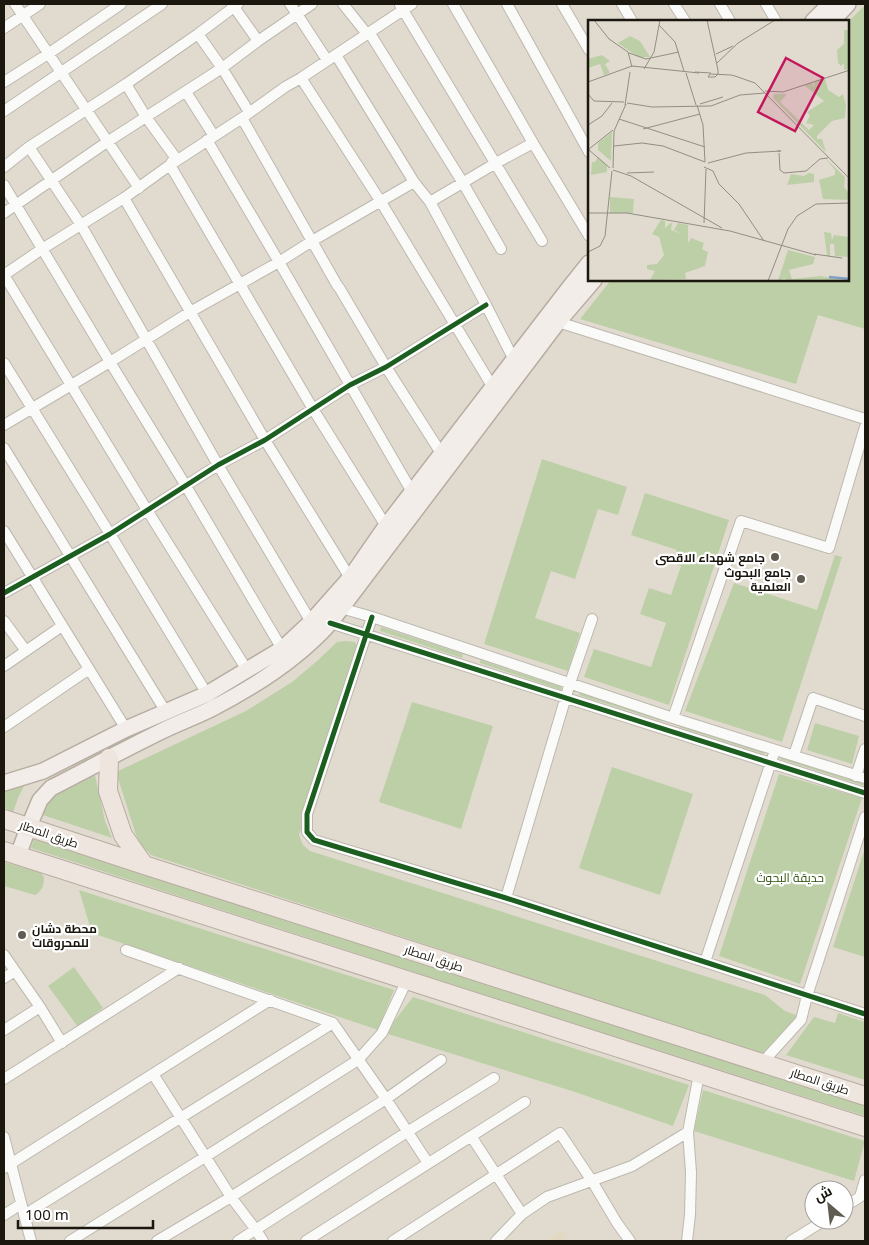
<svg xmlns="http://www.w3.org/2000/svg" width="869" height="1245" viewBox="0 0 869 1245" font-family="'Noto Sans',Cairo,sans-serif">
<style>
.built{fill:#e3d8c2}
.green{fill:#bdcfa7}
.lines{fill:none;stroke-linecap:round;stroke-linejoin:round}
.street-casing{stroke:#bdb8af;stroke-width:12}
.primary-casing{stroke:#b7aca1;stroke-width:18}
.highway-casing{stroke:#b7aca1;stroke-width:20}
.street{stroke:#fafaf8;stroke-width:10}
.primary{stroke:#f2ede8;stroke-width:15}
.highway{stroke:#ede5de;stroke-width:18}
.cycleway-casing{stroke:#fff;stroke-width:8}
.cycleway{stroke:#1b5e20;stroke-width:5}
.poi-dot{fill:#605c52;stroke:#fff;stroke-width:2}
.labels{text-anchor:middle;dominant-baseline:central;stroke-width:4.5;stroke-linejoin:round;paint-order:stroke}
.poi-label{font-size:12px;font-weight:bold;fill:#1b170f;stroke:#fff;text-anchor:end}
.street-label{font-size:12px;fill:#1b170f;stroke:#fff}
.park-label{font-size:12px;fill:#2e5109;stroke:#fff}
.inset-river{fill:none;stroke:#829fc4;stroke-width:2.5}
.inset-road{fill:none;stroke:#928d82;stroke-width:1}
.view{fill:#c2185b;fill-opacity:0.15;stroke:#c2185b;stroke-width:2.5}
.inset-edge{fill:none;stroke:#1b170f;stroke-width:2.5}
</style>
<rect width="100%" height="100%" fill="#e1dbcf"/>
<path class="built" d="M563 1230 569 1241H545Z"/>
<path class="green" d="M865 5V329L818 315 796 384 580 319 611 280H848V22Z
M542 459 627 487 618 515 598 509 575 579 551 571 535 618 580 633 568 671 484 644Z
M645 493 729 520 669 705 584 677 594 649 651 667 666 623 640 614 649 588 671 595 681 566 673 563 677 550 631 535Z
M835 555 842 557 782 742 685 711 734 583 817 610Z
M381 627 463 654 462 658 380 631Z
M345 641 355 642 359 650 299 835 303 845 310 851 765 995 785 1011 801 1017 765 1055 151 855 142 846 136 835 116 772 246 711 292 682 317 661 337 642Z
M480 660 562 687 561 690 480 663Z
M580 692 662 719 661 721 579 695Z
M412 702 493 726 461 829 379 802Z
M815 723 859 736 852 764 807 750Z
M680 724 765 751 764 754 679 727Z
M781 757 865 784V786L780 759Z
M612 767 693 794 660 895 579 868Z
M779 774 862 798 800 984 719 956Z
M95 775 105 821 112 838 43 815C45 810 47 805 50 801 60 789 82 781 95 775Z
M24 786 18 798 13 812 4 808V791Z
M34 839 168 883 865 1104V1116L469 990 31 848Z
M865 848V957L833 947Z
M4 862 41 873 44 877C44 885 42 891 35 895L4 886Z
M79 890 394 990 378 1030 92 933Z
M74 967 103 1008 78 1027 48 986Z
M413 997 689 1085 673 1126 572 1091 385 1033Z
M838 1013 865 1022V1080L786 1055 814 1017 835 1023Z
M703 1090 865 1141 854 1181 694 1131Z"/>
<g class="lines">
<g class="street-casing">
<path id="street" d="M15 4 139 188
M232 4 258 41
M290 4 297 14 327 60
M343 4 367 34
M453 4 533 143 589 236
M507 4 589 152
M562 4 589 50
M622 4 632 21
M674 4 685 21
M720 4 730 21
M766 4 776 21
M400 5 542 241
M4 28 40 4
M369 32 463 183 501 249
M198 34 222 68 249 112
M336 55 414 182 430 202 486 305 514 360
M301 78 381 202 492 386
M4 82 48 54 121 4
M126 84 146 117 175 157 170 165 313 409 386 526
M186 92 214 136
M4 111 162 4
M242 118 337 285 340 289 386 367 441 453
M207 140 279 262 412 492
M29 147 81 225 218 465 311 622
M4 167 29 147 126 84 198 34 238 4
M4 185 110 362 186 486 282 649
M124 198 265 440 350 578
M430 202 496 163 533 143
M4 213 107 142 222 68 258 41 312 4
M4 275 42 249 124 198 170 165 242 118 285 87 301 78 412 4
M4 275 147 510 247 670
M558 322 865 419
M4 363 110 534 207 694
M4 425 110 362 190 312 279 262 312 241 414 182
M4 448 166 712
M4 531 126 729
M4 593 110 534 218 465 265 440 350 385 386 367 486 305
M341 608 372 617 673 718 865 778
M372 617 307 814V832L314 840 506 898 705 962 865 1014
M4 621 26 651
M330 623 865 793
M4 666 62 626
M673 718 741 521 829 548 865 427
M4 727 89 669
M794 755 813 698 865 716
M856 776 865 749
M506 898 570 683 592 619
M126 950 333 1023 386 1099 428 1163
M4 955 40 1007 62 1043
M705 962 773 756
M4 978 15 971
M4 1030 40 1007
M762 1063 801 1020 807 996 865 817
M153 1074 231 1197 256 1230 263 1241
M4 1079 179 968
M471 1136 522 1214
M4 1137 31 1241
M4 1168 270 1000
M844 1207 860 1197 865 1180
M4 1215 21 1204
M24 1215 333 1023
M70 1241 205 1157 358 1060 382 1033 407 980
M157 1241 231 1197 386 1099 441 1060
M238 1241 407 1132 494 1078
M306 1241 525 1102
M393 1241 560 1133 592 1181 617 1223 630 1241
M496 1241 522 1214 547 1197 632 1166 688 1132
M687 1241 690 1215 691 1172 688 1132 699 1074
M791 1241 825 1220"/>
</g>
<g class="primary-casing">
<path id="primary" d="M813 21 830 4
M832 21 848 4
M4 783 43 771 126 729 207 694 282 649 311 622 350 578 386 526 569 288 589 263
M18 855 29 826 40 800 51 788C88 769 125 749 162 731 178 723 195 717 211 709 254 687 297 660 330 623L558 322 594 280"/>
</g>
<g class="highway-casing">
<path id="highway" d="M109 758 108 791 123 835 144 865
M4 819 144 865 865 1096
M4 851 865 1127"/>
</g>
<use href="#street" class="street"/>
<use href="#primary" class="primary"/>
<use href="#highway" class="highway"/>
<g class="cycleway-casing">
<path id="cycleway" d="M4 593 110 534 218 465 265 440 350 385 386 367 486 305
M372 617 307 814V832L314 840 506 898 705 962 865 1014
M330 623 865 793"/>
</g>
<use href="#cycleway" class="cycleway"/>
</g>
<g class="poi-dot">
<circle cx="775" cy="557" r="5"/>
<circle cx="801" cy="579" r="5"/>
<circle cx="22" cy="935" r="5"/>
</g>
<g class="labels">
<g class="poi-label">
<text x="765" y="557">جامع شهداء الاقصى</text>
<text x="791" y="572">جامع البحوث<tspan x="791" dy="14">العلمية</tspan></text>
<text x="32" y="928" text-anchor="start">محطة دشان<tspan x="32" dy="14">للمحروقات</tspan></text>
</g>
<g class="street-label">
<text transform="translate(49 834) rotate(19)">طريق المطار</text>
<text transform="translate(434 958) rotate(18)">طريق المطار</text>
<text transform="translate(820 1081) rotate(18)">طريق المطار</text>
</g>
<g class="park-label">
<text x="790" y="877">حديقة البحوث</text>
</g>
</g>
<g transform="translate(588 20)">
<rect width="261" height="261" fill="#e1dbcf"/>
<path d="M261 0V49L256 50V43L253 46 250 43 249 30 256 24V10H260ZM42 16 52 21 62 37H50L30 23ZM14 35 22 41 17 44 22 53 16 55 12 44 0 48V39ZM237 58 240 70 251 77 255 74 258 85 257 98 244 101 229 116V119H234L238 132 185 78 186 74H199L192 82 221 110 226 105 218 103 222 96 219 92 236 81 216 65 224 62 226 67V61ZM24 112 23 141 10 130V123ZM10 137 19 146V152L3 155 4 142H7ZM237 138 257 157 256 167 261 173V180L235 179 231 160 247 155V150ZM221 153 226 154V162L199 165 203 154 216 156ZM22 177 46 179 45 193H22ZM73 200 77 201V208L84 202 83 210 94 214 86 210 90 203 100 205V223L103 218 116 223 114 229 120 232 117 246 97 253 98 259 62 260 67 251 59 249V245L69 244 76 235 71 217 64 214ZM236 212 243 213 244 220 246 215 261 217V237L247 236 246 224H242V237L239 236ZM200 230 227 237 225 244 201 250 204 259 232 256 261 261H198L197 258 190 261Z" fill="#bdcfa7"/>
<path class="inset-river" d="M241 257 262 259"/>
<path class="inset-road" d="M6 0 21 19 40 32 44 47M119 0 130 50V54L127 57H120L122 54 143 55 147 56 167 63 262 159M71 5 87 22 96 51M41 33 58 39 91 32M128 34 145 26M129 43 150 23 187 0M56 49 66 32 72 0M107 52 123 53M98 53 108 85M0 62 44 46 111 53M177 71 195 72 262 50M0 74 6 81 36 82M39 83 64 87 123 86 152 75 177 73M112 84 135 77M37 85 42 52M31 99 117 127M0 105 14 96 24 83M55 109 112 94M26 126 54 123 75 126 117 142 115 105 109 85M1 129 25 110M1 130 22 148M191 133 192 150 196 153 218 151 232 139 240 138M120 143 158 133 193 131H189M116 147 125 151 131 164 151 184 176 221M25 148 26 111 38 84M25 150 43 156 134 208M39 153 66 152M0 193H39L142 211 228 235M116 203 118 149M0 232 12 226 17 216 24 151M226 234 254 238M180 261 200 209 209 196 228 184 262 183"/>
<path class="view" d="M198 38 235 58 207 111 170 92Z"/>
<rect width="261" height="261" class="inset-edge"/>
</g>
<rect width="869" height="1245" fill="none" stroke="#1b170f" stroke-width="10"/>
<g transform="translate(829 1205) rotate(332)"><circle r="24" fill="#ffffff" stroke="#a4a29f"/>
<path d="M0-4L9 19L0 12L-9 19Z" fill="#605c52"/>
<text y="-8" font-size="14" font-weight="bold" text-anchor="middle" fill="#1b170f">ش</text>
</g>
<path d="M18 1220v8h135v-8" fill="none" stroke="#1b170f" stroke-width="2.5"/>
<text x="25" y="1220" font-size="15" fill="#1b170f" stroke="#ffffff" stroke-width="4" paint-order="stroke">100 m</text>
</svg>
